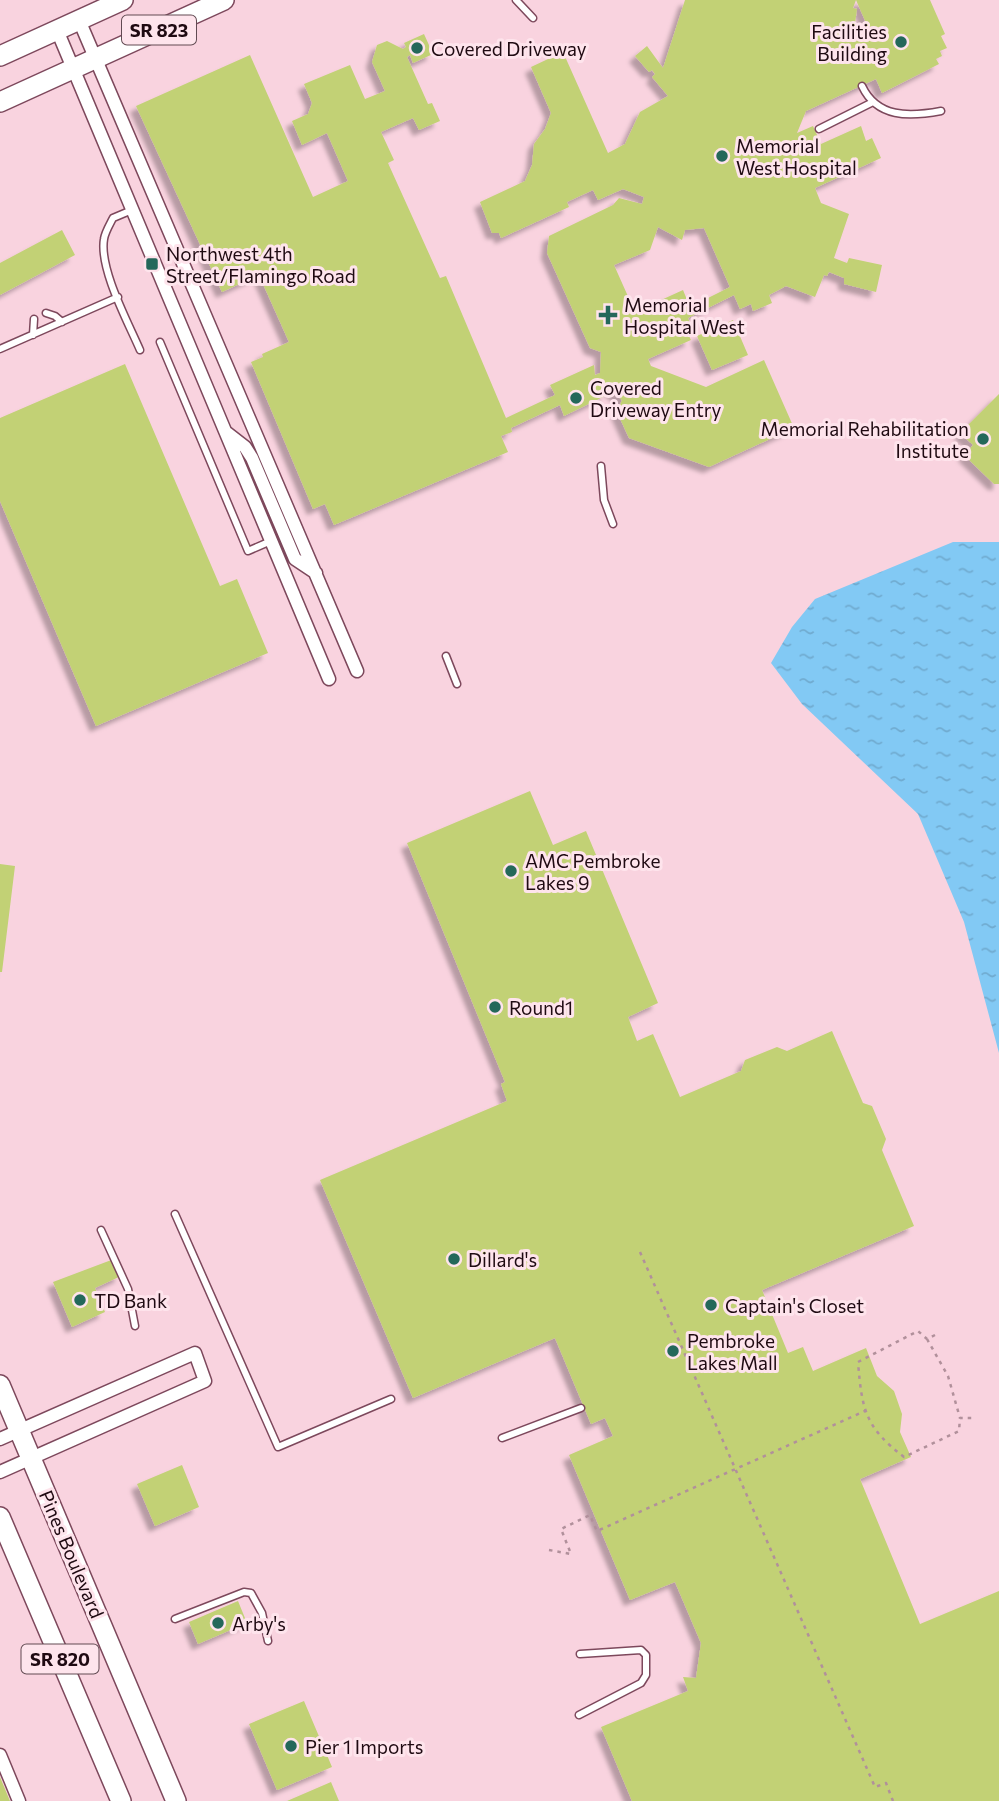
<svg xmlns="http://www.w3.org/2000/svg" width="999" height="1801" viewBox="0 0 999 1801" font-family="Commissioner,sans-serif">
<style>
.water{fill:url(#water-ripples)}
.building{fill:#c2d175;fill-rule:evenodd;filter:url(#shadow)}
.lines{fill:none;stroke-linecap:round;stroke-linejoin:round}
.service-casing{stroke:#7d485c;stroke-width:9}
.minor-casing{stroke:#7d485c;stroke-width:15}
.trunk-casing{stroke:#7d485c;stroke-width:22}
.path{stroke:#b1909b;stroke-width:2.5;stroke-dasharray:3.5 5;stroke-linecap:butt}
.service{stroke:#fff;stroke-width:6}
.minor{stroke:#fff;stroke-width:12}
.trunk{stroke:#fff;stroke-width:19}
.poi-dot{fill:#24685a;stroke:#fee4ec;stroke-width:2.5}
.labels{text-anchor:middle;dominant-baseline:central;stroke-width:6;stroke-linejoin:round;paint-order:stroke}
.shield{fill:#fee4ec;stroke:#624b53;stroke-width:2}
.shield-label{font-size:18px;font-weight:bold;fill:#1f0a12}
.poi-label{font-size:19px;fill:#1f0a12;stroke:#fee4ec;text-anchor:start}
.street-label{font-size:19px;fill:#1f0a12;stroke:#fee4ec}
</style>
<defs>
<pattern id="water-ripples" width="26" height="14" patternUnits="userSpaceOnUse" patternTransform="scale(1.75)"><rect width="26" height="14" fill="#82c9f4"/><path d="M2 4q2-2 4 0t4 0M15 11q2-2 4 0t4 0" fill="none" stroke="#70abd0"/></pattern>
<filter id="shadow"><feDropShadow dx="-6" dy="6" stdDeviation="2" flood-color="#0004"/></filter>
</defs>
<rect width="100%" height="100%" fill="#f9d3df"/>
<path class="water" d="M953 542H999V1053L964 922 918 814 802 704 771 663 792 627 815 599Z"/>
<path class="building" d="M685 0H930L945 34 941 36 947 48 940 51 942 56 936 59 939 64 882 93 876 79 806 111 797 133 813 126 821 144 861 126 866 141 872 138 881 158 815 188 821 203 849 214 834 258 847 263 849 258 882 265 876 292 844 284V278L829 272 827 276 824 275 815 297 786 286 769 295 772 303 753 311 751 304 740 309 734 295 688 318 692 328 687 332 691 340 648 359 651 366 706 387 764 360 794 428 709 467 629 438 617 412 622 400 606 386 601 388 607 395 564 416 560 405 511 428 512 432 501 436 508 452 334 525 325 504 313 509 251 362 263 357 262 354 289 342 259 275 222 292 136 106 250 55 313 197 348 181 327 133 302 145 292 121 308 114 312 103 304 84 350 65 365 99 385 91 372 62 377 45 387 41 403 49 406 47 404 43 424 34 433 54 413 63 410 55 407 57 428 104 432 103 440 121 419 130 413 118 381 132 394 160 388 163 440 278 446 276 506 418 555 395 550 385 594 365 595 375 600 373 601 352 590 348 547 253 549 236 613 205 619 198 642 204 644 197 623 189 598 200 593 190 567 202 569 207 501 238 499 233H492L480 202 525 181 532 165 534 144 545 129 551 113 531 67 563 52 608 153 625 144 640 112 668 96 652 77 655 74 652 70 649 72 635 56 647 46 663 68ZM856 0 867 25 854 31 857 9 853 8ZM658 227 682 240 685 230 704 228 730 287 690 307 683 290 635 312 614 265 650 250Z
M62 230 75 255 0 295V263Z
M733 320 748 355 712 370 697 336Z
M125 364 220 586 237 579 268 653 96 726 0 501V418Z
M999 394V484H994L964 455 973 445 960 433Z
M530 791 553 845 586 831 658 1003 628 1017 637 1041 653 1034 680 1097 741 1071 745 1060 777 1047 787 1051 832 1031 863 1103 872 1106 886 1139 882 1150 914 1226 762 1290 788 1353 803 1347 813 1371 866 1348 877 1376 894 1391 902 1414 900 1432 911 1457 860 1479 920 1624 999 1591V1801H632L601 1727 688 1691 683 1677 696 1678 701 1643 675 1582 630 1600 569 1455 613 1436 605 1418 591 1424 555 1338 413 1398 320 1180 507 1101 501 1084 505 1082 407 843Z
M0 864 15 866 2 972H0Z
M114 1259 121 1276 95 1288 105 1312 72 1327 53 1282Z
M182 1465 199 1507 155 1526 137 1484Z
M238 1601 247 1623 198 1644 189 1622Z
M304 1701 332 1767 277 1790 249 1724Z
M0 1777 10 1801H0Z
M331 1782 339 1801H287Z"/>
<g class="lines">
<g class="service-casing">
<path id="service" d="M516 0 533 18
M862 86C877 118 909 117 941 111
M819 129 871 103
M132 210 113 218C110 224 105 232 104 239 99 269 128 322 140 350
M46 313 55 316 62 322
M33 335 34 319
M160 342 248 551 271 541
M0 349 118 297
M601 466 604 500 613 524
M446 656 457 684
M175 1214 278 1447 391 1399
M101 1230 128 1289 135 1326
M502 1438 581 1408
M175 1619 244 1592 251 1593 262 1613 268 1641
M579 1715 641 1683 646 1675V1655L641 1650 580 1654"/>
</g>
<g class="minor-casing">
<path id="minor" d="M79 20 357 671
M57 30 329 679
M227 433 245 447 252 458 295 559 316 573
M0 1439 195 1353 205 1381 0 1472
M0 1755 19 1801"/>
</g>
<g class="trunk-casing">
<path id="trunk" d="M0 56 123 0
M0 102 224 0
M0 1385 176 1801
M0 1517 121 1801"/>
</g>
<path class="path" d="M640 1252 875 1787 886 1783 893 1801
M935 1335 927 1339 918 1331 858 1362C862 1410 865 1427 904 1457L959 1431 960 1418H976
M927 1339 948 1376 960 1418
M549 1550 571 1554 561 1529 590 1515 597 1531 865 1411"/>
<use href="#service" class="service"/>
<use href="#minor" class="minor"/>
<use href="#trunk" class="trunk"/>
</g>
<g class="poi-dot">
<circle cx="901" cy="42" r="7"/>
<circle cx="417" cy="48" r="7"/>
<circle cx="722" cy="156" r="7"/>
<rect x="145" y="257" width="14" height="14" rx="3.5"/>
<path d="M604.5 304.5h7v7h7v7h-7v7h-7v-7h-7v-7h7z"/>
<circle cx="576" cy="398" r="7"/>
<circle cx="983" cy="439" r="7"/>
<circle cx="511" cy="871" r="7"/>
<circle cx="495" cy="1007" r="7"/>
<circle cx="454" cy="1259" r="7"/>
<circle cx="80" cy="1300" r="7"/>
<circle cx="711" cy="1305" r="7"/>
<circle cx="673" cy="1351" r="7"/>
<circle cx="218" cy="1623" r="7"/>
<circle cx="291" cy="1746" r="7"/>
</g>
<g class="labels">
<g class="shield">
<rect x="122" y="15.5" width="74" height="29" rx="5"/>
<rect x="21.5" y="1644.5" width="77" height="29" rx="5"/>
</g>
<g class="shield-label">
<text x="159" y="30">SR 823</text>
<text x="60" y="1659">SR 820</text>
</g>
<g class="poi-label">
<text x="887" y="31" text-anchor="end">Facilities<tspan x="887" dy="22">Building</tspan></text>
<text x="431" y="48">Covered Driveway</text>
<text x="736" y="145">Memorial<tspan x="736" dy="22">West Hospital</tspan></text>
<text x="166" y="253">Northwest 4th<tspan x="166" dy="22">Street/Flamingo Road</tspan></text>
<text x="624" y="304">Memorial<tspan x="624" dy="22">Hospital West</tspan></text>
<text x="590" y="387">Covered<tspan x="590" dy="22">Driveway Entry</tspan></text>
<text x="969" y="428" text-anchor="end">Memorial Rehabilitation<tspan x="969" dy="22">Institute</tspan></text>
<text x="525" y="860">AMC Pembroke<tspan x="525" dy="22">Lakes 9</tspan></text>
<text x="509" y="1007">Round1</text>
<text x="468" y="1259">Dillard's</text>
<text x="94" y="1300">TD Bank</text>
<text x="725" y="1305">Captain's Closet</text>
<text x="687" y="1340">Pembroke<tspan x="687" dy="22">Lakes Mall</tspan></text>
<text x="232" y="1623">Arby's</text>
<text x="305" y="1746">Pier 1 Imports</text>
</g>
<g class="street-label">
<text transform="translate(72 1554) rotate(67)">Pines Boulevard</text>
</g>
</g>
</svg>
